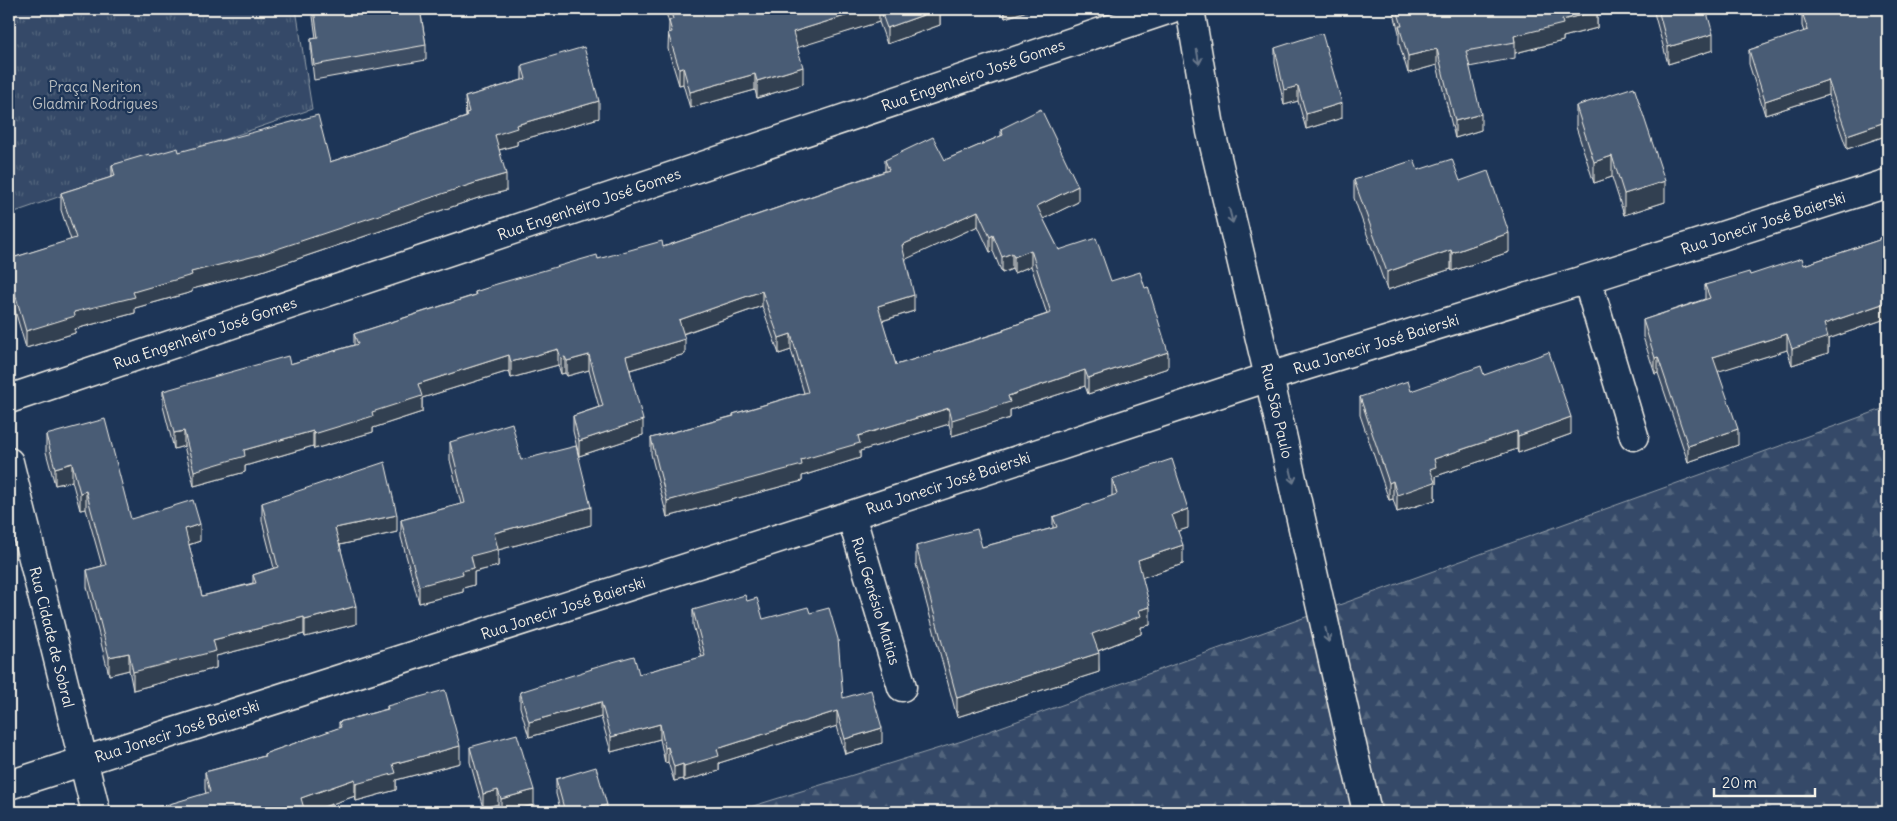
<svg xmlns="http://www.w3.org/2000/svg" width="1897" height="821" viewBox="0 0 1897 821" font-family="Delius,sans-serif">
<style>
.forest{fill:url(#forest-firs);stroke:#949ea8}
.park{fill:url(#park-tufts);stroke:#949ea8}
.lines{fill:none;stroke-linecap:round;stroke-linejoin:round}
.minor-casing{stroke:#f4f1e8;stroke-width:31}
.major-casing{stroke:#f4f1e8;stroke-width:31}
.minor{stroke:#1d3557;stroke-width:28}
.major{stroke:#1d3557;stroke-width:28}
.wall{fill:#3e4e64;stroke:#f4f1e8;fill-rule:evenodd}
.shaded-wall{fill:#324051;stroke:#f4f1e8}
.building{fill:#485b74;stroke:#f4f1e8;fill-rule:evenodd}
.oneway{stroke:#68778a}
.labels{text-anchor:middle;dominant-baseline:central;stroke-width:4.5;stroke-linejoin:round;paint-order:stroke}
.street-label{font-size:15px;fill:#f4f1e8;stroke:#1d3557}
.park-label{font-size:15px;fill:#bbbfc1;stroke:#1d3557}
</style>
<defs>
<pattern id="forest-firs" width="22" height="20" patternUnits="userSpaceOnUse" patternTransform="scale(1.25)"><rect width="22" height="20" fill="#354a67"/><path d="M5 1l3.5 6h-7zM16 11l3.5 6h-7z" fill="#53657d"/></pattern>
<pattern id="park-tufts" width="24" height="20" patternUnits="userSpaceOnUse" patternTransform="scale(1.25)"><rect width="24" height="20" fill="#354a67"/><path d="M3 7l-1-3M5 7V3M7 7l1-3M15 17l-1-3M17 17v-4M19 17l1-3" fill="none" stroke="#53657d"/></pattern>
</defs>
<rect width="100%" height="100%" fill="#1d3557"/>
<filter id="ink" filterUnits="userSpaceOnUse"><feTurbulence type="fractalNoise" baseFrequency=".02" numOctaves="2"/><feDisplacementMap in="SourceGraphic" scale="10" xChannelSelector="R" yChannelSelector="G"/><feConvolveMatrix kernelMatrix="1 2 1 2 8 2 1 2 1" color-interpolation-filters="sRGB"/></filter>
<g filter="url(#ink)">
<path class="forest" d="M1888 407V812H734L962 741Z"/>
<path class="park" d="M9 9H296L312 109 9 214Z"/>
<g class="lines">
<g class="minor-casing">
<path id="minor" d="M1587 279 1634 436
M9 399 1170 9
M9 462 96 812
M851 515 902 687
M9 785 851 515 1269 377 1587 279 1888 183"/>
</g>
<g class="major-casing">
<path id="major" d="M1190 9 1211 132 1269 377 1367 812"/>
</g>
<use href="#minor" class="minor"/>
<use href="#major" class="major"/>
</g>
<path class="wall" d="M312 9H420L426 45V60L314 80 311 54V39L316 38Z
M665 9H940V25L887 44 879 22 797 47 803 84 757 98 755 90 690 108 683 84 679 85 668 49 669 23Z
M1002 9H1033L1005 18Z
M1393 9H1603L1597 10V28L1563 37V41L1515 53V58L1469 67 1481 130 1455 138 1437 65 1408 73 1399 43V33Z
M1653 9H1706L1713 50 1668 64Z
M1888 9V135L1847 149 1828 95 1765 115 1749 64V50L1804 32 1802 26V12Z
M1275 48 1342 118 1306 129 1298 101 1284 105 1275 63Z
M522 65 599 118 517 141V145L499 150 506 191 478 198 259 272 192 289V292L135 308V313L75 329V333L26 348 9 290V259L71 240 61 210V193L112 177V165L150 156 179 152 330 162 466 117 465 97 522 80Z
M1576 106 1665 202 1624 215 1612 177 1594 183 1576 127Z
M1001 129 1078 202 1043 219 1059 250 1111 281 1168 368 1088 394 1085 386 1010 410V418L952 436 949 424 860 451V458L802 476V481L667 517 651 454V438L733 416V414L804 393 791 350 779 354 762 306 683 334 685 354 630 370 643 435 579 456 573 431V416L599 407 589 370 567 376 565 373 561 374 558 365 511 378 509 371 422 398V412L373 428V432L314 449 313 446 245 466V472L194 486 184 446 174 449 163 406V391L290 364 354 345V334L475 295V292L598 259 663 247 885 171V160H945L1001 136ZM978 226 990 252 993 251 1002 273 1012 269 1014 273 1031 266 1047 314 1003 329V331L896 365 882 321 914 311 905 259Z
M1418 170 1460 181 1509 252 1452 271 1451 269 1387 290 1354 198V180Z
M1888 235V318L1828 339V353L1792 365 1787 350 1718 371 1738 445 1688 462 1658 373 1655 374 1643 337V320L1705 299V285L1750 275 1804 265 1879 240V238Z
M1484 375 1571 434 1518 453 1517 449 1436 476V484L1435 485V500L1397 512 1393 499 1389 500 1360 415V397L1411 391Z
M46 435 131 519 200 541 189 545 202 596 253 583V575L274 568 262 521V503L397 532 340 545 356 624 305 637 304 634 216 656V668L133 690 129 670 109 675 87 587V570L102 566 86 509 80 510 72 481 55 485 46 452Z
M450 442 521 460 591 525 498 550V566L474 572V585L463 588V592L419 603 401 537V520L461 504 450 460Z
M1112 479 1188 528 1178 531 1183 564 1142 577 1150 625 1141 627V634L1098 651 1099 672 957 717 916 564V546L982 547 1053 528V517L1112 496Z
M747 601 763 619 843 698 882 743 845 754 837 726 719 763V771L684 781 683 779 674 781 668 762 665 763 660 739 611 752 601 717 529 737 520 707V692L639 674 702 657 693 625V610Z
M387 706 460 763 396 780V790L356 801 355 796 309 812H156V808L206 794 205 789V772L264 756V754L339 728V722L387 709Z
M470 747 534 805 505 812H500L498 804 483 808 470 762Z
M556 779 607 812H561L556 794Z"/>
<path class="shaded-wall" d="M868 9H879V22L793 49V32Z
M940 9V25L887 44V28Z
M1005 9H1033L1005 18Z
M1597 11V28L1563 37V41L1515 53V42L1514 36 1562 20Z
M1713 34V50L1668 64V47Z
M1437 49V65L1408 73V56Z
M683 67V84L679 85V68Z
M803 67V84L757 98V81Z
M755 74V90L690 108V92Z
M1828 80V95L1765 115V101Z
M1298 86V101L1284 105V90Z
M599 101V118L517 141V145L495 151V135L516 125Z
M1342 103V118L1306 129V114Z
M1481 114V130L1455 138V121Z
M1888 121V135L1847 149V135Z
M1612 156V177L1594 183V162Z
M506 174V191L478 198 259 272 192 289V292L135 308V313L75 329V333L26 348V331L74 312 191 272 478 182Z
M1665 181V202L1624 215V194Z
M1078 186V202L1037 222V206Z
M978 211V226L902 261V245Z
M1509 233V252L1452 271V253Z
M993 235V251L990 252V237Z
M1031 250V266L1014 273V257Z
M1451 250V269L1387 290V272Z
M1012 253V269L1002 273V257Z
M762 291V306L679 335V320Z
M914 295V311L878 322V306Z
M1888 302V318L1828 339V353L1792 365V349L1824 324Z
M791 334V350L779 354V338Z
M1787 334V350L1713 373V357Z
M685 339V354L626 371V356Z
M558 349V365L511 378V362Z
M1168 352V368L1088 394V378Z
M509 355V371L422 398V412L373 428V432L314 449V434L372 412 418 384Z
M589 355V370L567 376V361Z
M565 357V373L561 374V358Z
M1658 357V373L1655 374V358Z
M1085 370V386L1010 410V418L952 436V420L1008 396Z
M949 408V424L860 451V458L802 476V481L667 517V501L801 460 858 436Z
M1571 417V434L1518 453V436Z
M643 420V435L579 456V441Z
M1738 429V445L1688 462V446Z
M184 431V446L174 449V433Z
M313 431V446L245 466V472L194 486V471L244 450Z
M1517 431V449L1436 476V484L1435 485V500L1397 512V495L1430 469 1434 459Z
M72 463V481L55 485V468Z
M1393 481V499L1389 500V483Z
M86 491V509L80 510V493Z
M591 507V525L498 550V566L474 572V585L463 588V592L419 603V586L462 571 471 556 494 533Z
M1188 509V528L1172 533V515Z
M397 515V532L335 546V528Z
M200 524V541L185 546V529Z
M1183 545V564L1138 579V560Z
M356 606V624L305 637V620Z
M1150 607V625L1141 627V634L1092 653V634L1139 610Z
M304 617V634L216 656V668L133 690V672L213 640Z
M129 653V670L109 675V657Z
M1099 653V672L957 717V698Z
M601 702V717L529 737V722Z
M837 711V726L719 763V771L684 781V766L717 749Z
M660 724V739L611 752V737Z
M882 728V743L845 754V739Z
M460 746V763L396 780V790L356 801V784L393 764Z
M668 747V762L665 763V748Z
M683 764V779L674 781V767Z
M355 779V796L309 812H301V798Z
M498 790V804L483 808V794Z
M534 790V805L505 812H501V799Z
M607 805V812H582Z"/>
<path class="building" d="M314 9H420L426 45 314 65 311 39 318 38Z
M670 9H868L793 32 803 67 757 81 755 74 690 92 683 67 679 68 668 33 672 32 669 21 673 19Z
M880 9H940L887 28Z
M1397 9H1597V11L1562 20 1563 24 1514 36 1515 42 1466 51 1481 114 1455 121 1437 49 1408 56 1399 26H1402Z
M1658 9H1706L1713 34 1668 47Z
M1812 9H1888V121L1847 135 1828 80 1765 101 1749 50 1808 30 1802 12Z
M1322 33 1342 103 1306 114 1298 86 1284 90 1275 48Z
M584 47 599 101 516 125 517 128 495 135 506 174 478 182 259 255 191 272 192 275 133 292 135 297 74 312 75 316 26 331 9 273V269L11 268 9 262V259L76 238 61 193 115 176 112 165 149 154 150 156 178 148 179 152 318 115 330 162 467 117 466 113 469 112 465 97 526 79 522 65Z
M1634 87 1665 181 1624 194 1612 156 1594 162 1576 106Z
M1041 109 1078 186 1037 206 1059 250 1096 238 1111 281 1140 272 1145 288 1148 287 1168 352 1088 378 1085 370 1008 396 1010 402 952 420 949 408 858 436 860 443 801 460 802 465 667 501 651 438 734 416 733 414 808 392 791 334 779 338 762 291 679 320 685 339 626 356 643 420 579 441 573 416 603 406 589 355 567 361 565 357 561 358 558 349 511 362 509 355 418 384 422 396 372 412 373 416 314 434 313 431 244 450 245 456 194 471 184 431 174 433 163 391 288 356 290 364 358 344 354 334 476 295 475 292 490 287V286L597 255 598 259 662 241 663 247 889 170 885 160 933 137 945 160 1003 135 1001 129ZM978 211 990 237 993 235 1002 257 1012 253 1014 257 1031 250 1051 313 1003 329 1004 331 896 365 878 306 914 295 902 245Z
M1452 159 1460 181 1488 171 1509 233 1452 253 1451 250 1387 272 1354 180 1414 160 1418 170Z
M1888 235V302L1824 324 1828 337 1792 349 1787 334 1713 357 1738 429 1688 446 1658 357 1655 358 1643 320 1710 298 1705 285 1749 272 1750 275 1802 258 1804 265 1879 240V238Z
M1549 352 1571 417 1518 436 1517 431 1434 459 1436 467 1430 469 1435 482 1397 495 1393 481 1389 483 1360 397 1408 381 1411 391 1481 366 1484 375Z
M105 419 131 519 193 500 200 524 185 529 202 596 256 583 253 575 278 567 262 503 385 462 397 515 335 528 356 606 305 620 304 617 213 640 216 651 133 672 129 653 109 657 87 570 106 565 86 491 80 493 72 463 55 468 46 435Z
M512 423 521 460 576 446 591 507 494 533 498 549 471 556 474 568 462 571 463 574 419 586 401 520 465 503 450 442Z
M1172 459 1188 509 1172 515 1183 545 1138 560 1150 607 1139 610 1141 616 1092 634 1099 653 957 698 916 546 977 529 982 547 1057 527 1053 517 1117 494 1112 479Z
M745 595 747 601 757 598 763 619 808 607 810 613 829 608 838 639 843 698 871 690 882 728 845 739 837 711 717 749 719 756 684 766 683 764 674 767 668 747 665 748 660 724 611 737 601 702 529 722 520 692 592 669 591 668 634 656 639 674 705 656 693 610Z
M445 690 460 746 393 764 396 773 356 784 355 779 301 798 305 812H157L156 808 210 792 205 772 265 756 264 754 341 727 339 722 388 709 387 706Z
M517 734 534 790 501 799 498 790 483 794 470 747Z
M596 767 607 805 582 812H565L556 779Z"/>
<defs><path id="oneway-shaft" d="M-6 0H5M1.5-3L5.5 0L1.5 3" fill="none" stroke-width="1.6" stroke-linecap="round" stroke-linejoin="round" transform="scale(1.25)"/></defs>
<g class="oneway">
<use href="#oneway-shaft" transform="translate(1198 57) rotate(80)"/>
<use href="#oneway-shaft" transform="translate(1231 216) rotate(76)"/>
<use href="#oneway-shaft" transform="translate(1292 476) rotate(77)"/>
<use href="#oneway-shaft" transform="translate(1327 635) rotate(77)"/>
</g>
</g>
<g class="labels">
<g class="street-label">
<text transform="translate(973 75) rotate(-19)">Rua Engenheiro José Gomes</text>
<text transform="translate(589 204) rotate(-19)">Rua Engenheiro José Gomes</text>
<text transform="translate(1763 223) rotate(-18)">Rua Jonecir José Baierski</text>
<text transform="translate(205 333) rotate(-19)">Rua Engenheiro José Gomes</text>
<text transform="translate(1376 344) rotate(-17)">Rua Jonecir José Baierski</text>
<text transform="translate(1277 411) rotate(77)">Rua São Paulo</text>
<text transform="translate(948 483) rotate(-18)">Rua Jonecir José Baierski</text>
<text transform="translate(876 601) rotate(73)">Rua Genésio Matias</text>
<text transform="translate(563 608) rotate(-18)">Rua Jonecir José Baierski</text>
<text transform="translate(52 637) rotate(76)">Rua Cidade de Sobral</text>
<text transform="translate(177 731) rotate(-18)">Rua Jonecir José Baierski</text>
</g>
<g class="park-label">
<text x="95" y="86">Praça Neriton<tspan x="95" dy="17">Gladmir Rodrigues</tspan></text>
</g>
</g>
<rect width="1897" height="821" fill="none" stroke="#1d3557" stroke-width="30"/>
<rect x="15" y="15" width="1867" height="791" fill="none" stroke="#f4f1e8" stroke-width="2" filter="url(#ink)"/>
<path d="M1714 788v8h101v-8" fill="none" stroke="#f4f1e8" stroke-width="2.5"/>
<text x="1722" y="788" font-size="15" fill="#f4f1e8" stroke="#1d3557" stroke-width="4" paint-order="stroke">20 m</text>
</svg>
